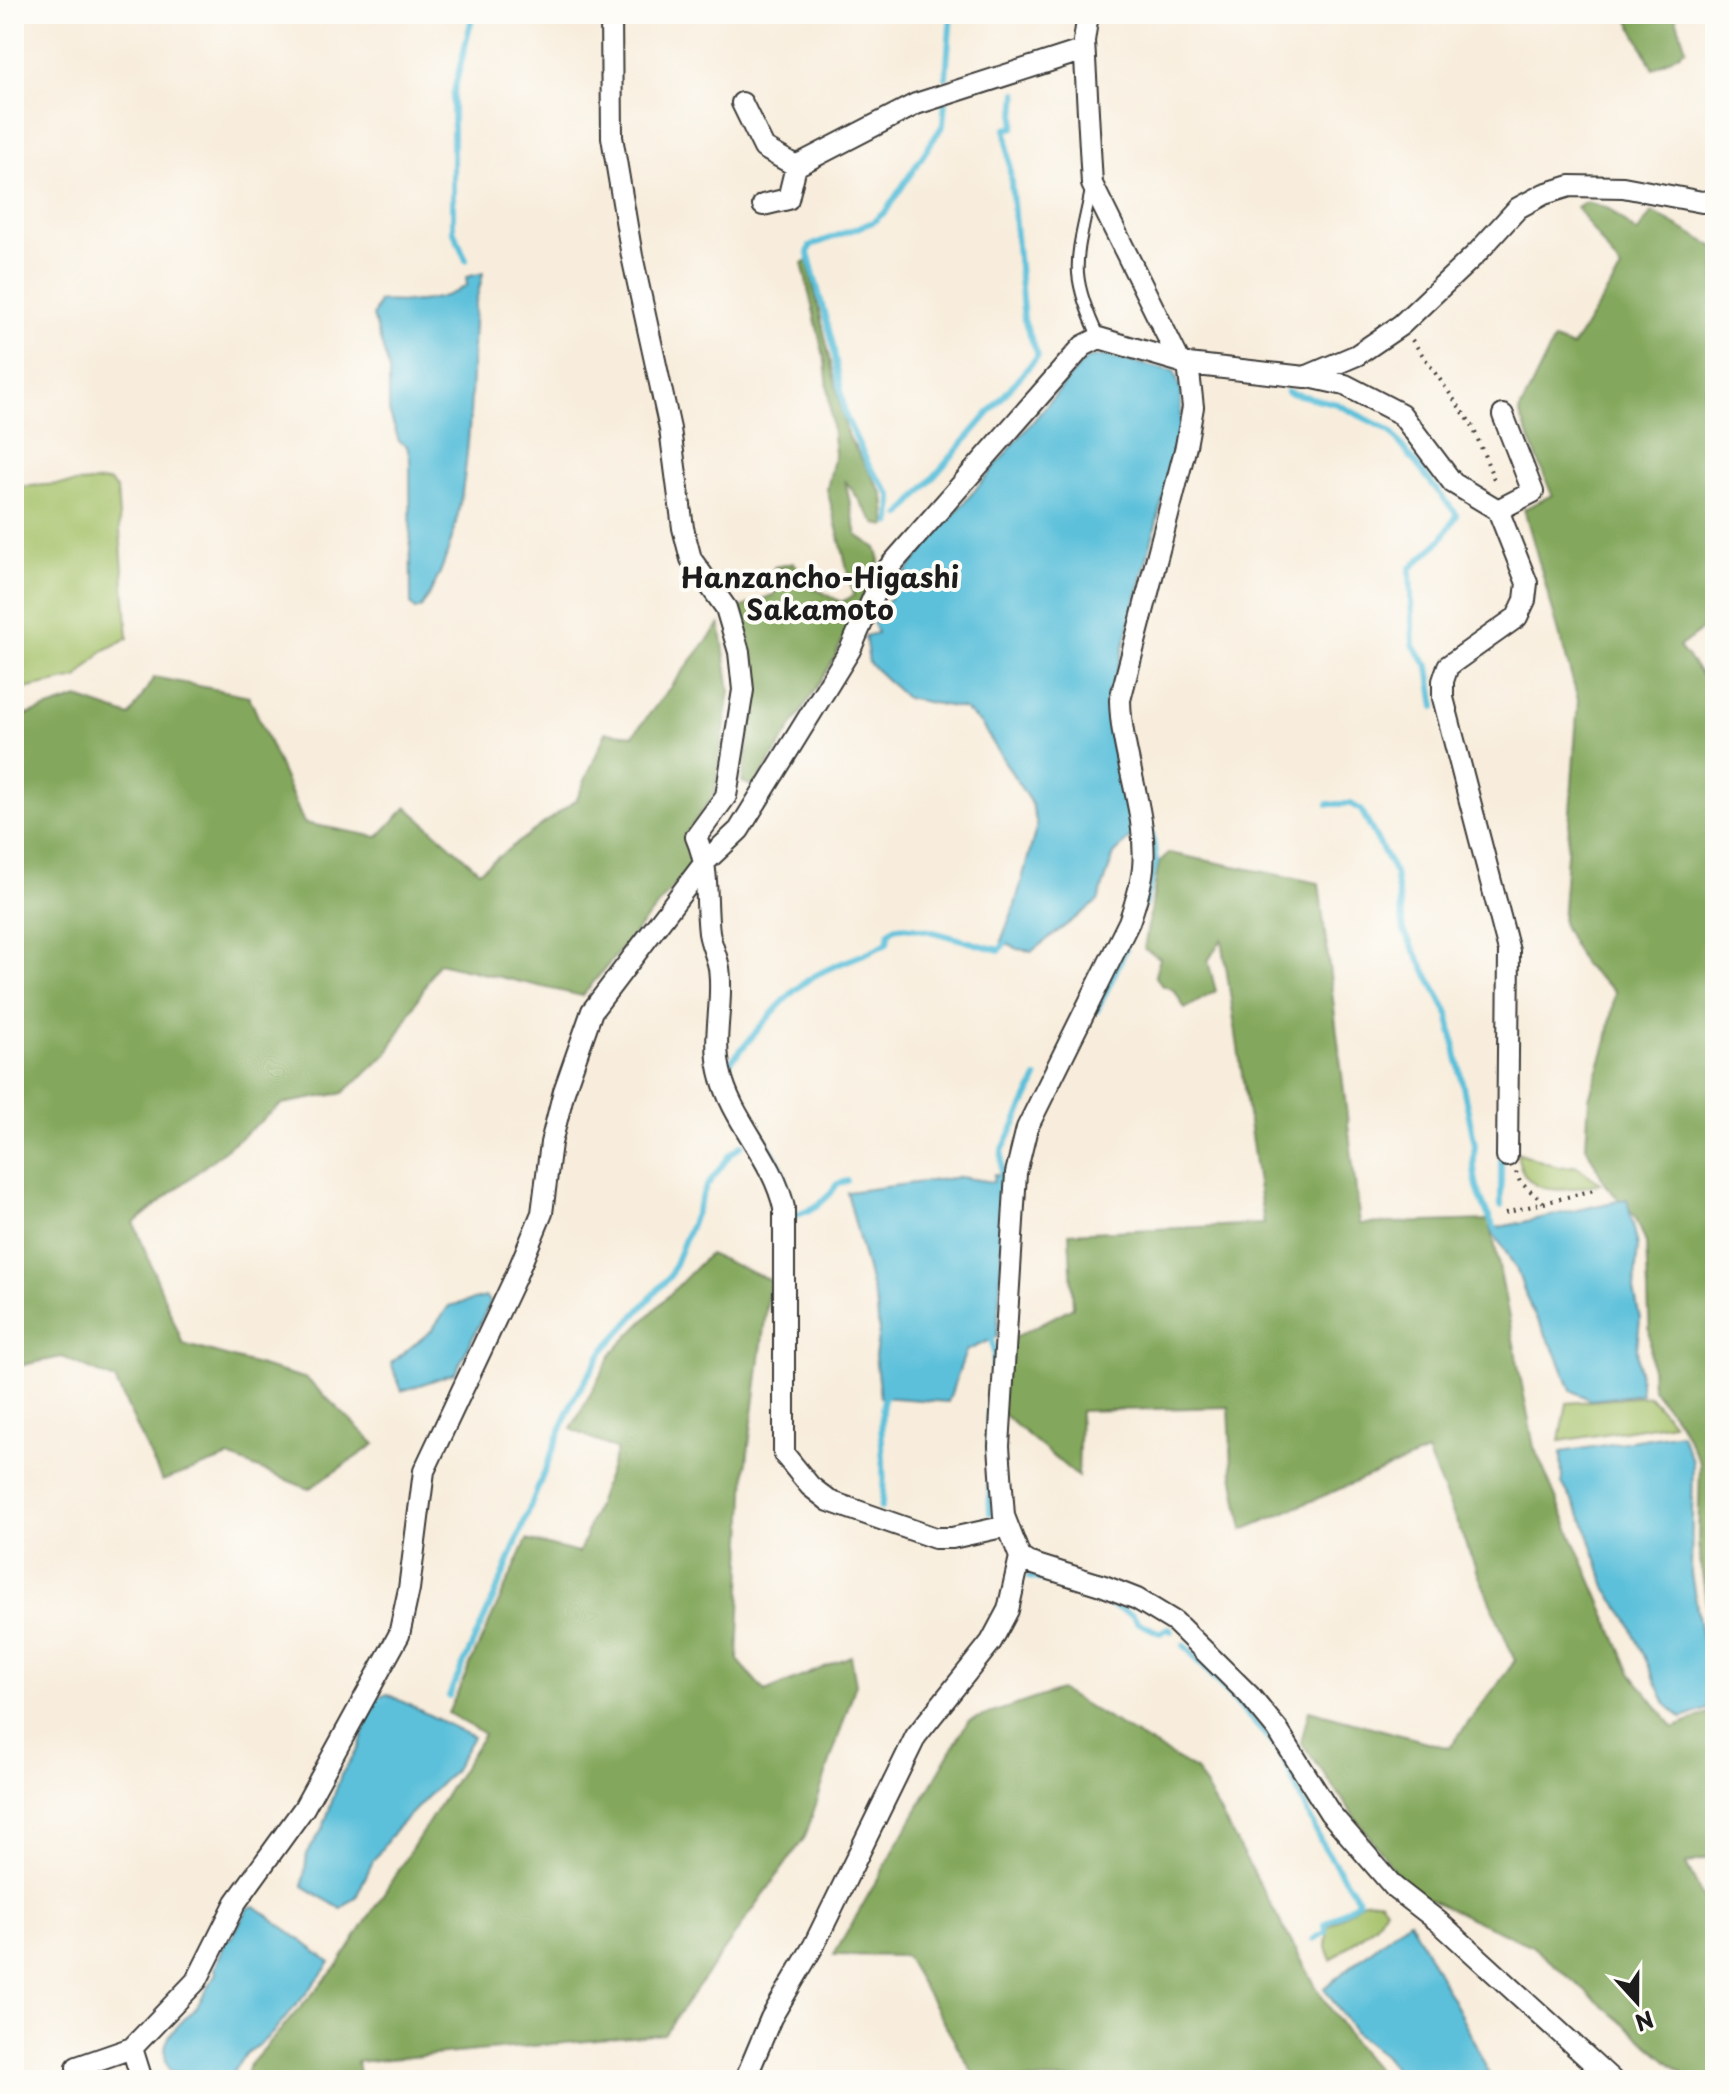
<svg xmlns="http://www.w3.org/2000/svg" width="1729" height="2094" viewBox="0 0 1729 2094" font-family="'Playpen Sans',sans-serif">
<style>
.green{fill:#a4c168;stroke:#606e42;stroke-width:2}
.forest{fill:#83a75c;stroke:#50623c;stroke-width:2}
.water{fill:#5cc0da;stroke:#3c6e7b;stroke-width:2}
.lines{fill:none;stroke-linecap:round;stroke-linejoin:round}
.stream{stroke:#5cc0da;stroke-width:6}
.lane-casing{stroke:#3d3b39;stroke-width:14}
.street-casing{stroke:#3d3b39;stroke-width:24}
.path{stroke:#3d3b39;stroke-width:4;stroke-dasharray:2 6;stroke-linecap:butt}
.lane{stroke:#fff;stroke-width:10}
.street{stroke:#fff;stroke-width:20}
.labels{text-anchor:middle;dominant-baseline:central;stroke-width:8;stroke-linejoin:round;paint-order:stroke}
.quarter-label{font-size:28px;font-weight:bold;fill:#1c1c1c;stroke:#fdfcf7}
</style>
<rect width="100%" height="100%" fill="#fdfcf7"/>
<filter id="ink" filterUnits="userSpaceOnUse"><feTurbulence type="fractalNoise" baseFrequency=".0125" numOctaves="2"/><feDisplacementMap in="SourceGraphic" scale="16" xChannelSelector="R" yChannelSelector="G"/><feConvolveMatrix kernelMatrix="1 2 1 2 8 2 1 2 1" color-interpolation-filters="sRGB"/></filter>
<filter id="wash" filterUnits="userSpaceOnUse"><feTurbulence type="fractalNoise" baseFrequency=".006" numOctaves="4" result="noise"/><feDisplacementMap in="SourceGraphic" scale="32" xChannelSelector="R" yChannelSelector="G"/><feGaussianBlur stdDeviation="1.8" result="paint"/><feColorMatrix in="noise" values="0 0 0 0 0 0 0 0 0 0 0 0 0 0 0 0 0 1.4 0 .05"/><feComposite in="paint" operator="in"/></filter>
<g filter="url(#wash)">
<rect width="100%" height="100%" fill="#f8eddc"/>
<path class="green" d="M109 481 117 490 128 638 103 651 77 678 14 691V487Z
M1517 1152 1558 1167 1576 1166 1600 1183C1566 1191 1523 1201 1517 1152Z
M1649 1396 1673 1423 1560 1441 1567 1403Z
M1380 1900 1386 1908 1376 1924 1331 1960 1326 1947 1328 1927 1363 1901Z"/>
<path class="forest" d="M1626 14H1675L1686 49 1653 69Z
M1586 202 1609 209 1637 233 1652 212 1715 247V347L1704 396 1715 417V620L1679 647 1705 679 1715 672V1664L1698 1544 1700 1463 1681 1425 1652 1389 1646 1243 1635 1216 1606 1186 1586 1146 1589 1098 1607 1041 1615 991 1583 965 1562 923 1578 700 1524 509 1552 495 1519 412 1554 340 1572 347 1621 270 1577 208Z
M808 262 847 434 884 496 887 526 876 524 845 480 857 535 876 548 880 560 833 661 754 787 742 782 760 680 740 608 775 594 774 567 794 563 814 588 841 602 854 596 827 489 835 454 825 361 802 263Z
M720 624 730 691 714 795 684 836 696 860 582 996 438 963 387 1054 343 1093 282 1104 134 1223 183 1344 307 1379 375 1444 309 1489 229 1457 162 1481 115 1380 62 1357 14 1367V719L78 698 130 716 154 677 249 696 304 823 378 837 407 807 479 871 577 799 606 732 633 735Z
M1169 853 1319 883 1360 1224 1490 1220 1534 1447 1631 1673 1674 1728 1715 1710V1856L1686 1864 1715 1921V2077L1690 2080 1532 1946 1408 1890 1301 1742 1309 1710 1449 1748 1515 1661 1427 1452 1243 1530 1232 1468 1229 1407 1080 1411 1078 1477 999 1411 998 1346 1073 1307 1069 1233 1264 1224 1222 939 1208 961 1216 991 1185 1009 1174 990 1161 985 1155 975 1160 958 1144 949 1159 862Z
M709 1254 770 1280 746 1469 738 1660 765 1692 851 1656 856 1684 805 1837 664 2034 357 2062 360 2080H244L248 2067 339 1964 484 1734 448 1713 527 1540 579 1553 617 1450 571 1429 613 1352Z
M1060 1690 1197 1771 1319 1992 1356 2046 1385 2080H977L905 1956 834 1955 968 1721Z"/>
<path class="water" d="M483 273 475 306C469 401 475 528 421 608L415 610 411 604 410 459 407 446 399 441 389 411V369L373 316 379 301C408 303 442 303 467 285L466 277Z
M1104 356 1174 371 1181 391 1180 434 1111 694 1112 726 1133 835 1114 854 1098 901 1032 951 1017 949 1001 941 1015 905 1037 825 1032 805 981 724 964 709 906 698 869 663 865 636 877 633 873 624 909 568 1079 367 1087 358Z
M994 1174 1007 1175 997 1337 966 1351 948 1402 880 1397 875 1356 879 1332 877 1309 847 1192 960 1177 993 1182Z
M1627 1199 1638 1246 1634 1290 1640 1319 1637 1348 1641 1394 1590 1400 1571 1390 1556 1353 1531 1309 1516 1268 1491 1229Z
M486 1297 490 1303 455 1373 402 1391 391 1363 431 1331 449 1306Z
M1680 1433 1693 1462 1691 1574 1712 1695 1708 1709 1682 1718 1666 1704 1627 1618 1607 1590 1584 1521 1562 1483 1561 1452Z
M387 1694 473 1737 453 1771 395 1830 373 1861 356 1897 341 1909 303 1886 307 1854 323 1828 341 1775 359 1747 375 1699Z
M255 1906 330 1962C314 1986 294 2008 275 2030 260 2048 237 2054 230 2080L170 2071C154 2039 179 2027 196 2007 204 1997 210 1984 216 1973L215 1968 226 1940 232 1937 248 1908Z
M1409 1920 1465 2023 1492 2080H1404L1383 2055 1355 2033 1324 1988Z"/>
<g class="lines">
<path class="stream" d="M946 77 951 14
M466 260 453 230V95L473 14
M1287 392 1337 404 1390 431 1457 515 1441 540 1410 569 1413 645 1429 667 1435 707
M901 515 1038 356 1024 320 1006 129 1014 127 1017 93
M891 523 892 496 869 466 845 415 833 345 808 253 810 246 873 222 886 211 943 125 945 100
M1328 804H1351L1361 810 1395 873 1404 931 1448 1013 1475 1145C1470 1179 1481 1204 1498 1234
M1144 906 1156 861 1151 827
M1097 1011 1126 949
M729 1070 728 1064C754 1037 778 1001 808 980 833 963 862 958 887 943L889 932 896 927C932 927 964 943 1000 950L1008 937
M738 1095 780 1165 791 1199
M1001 1182 1002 1151 1037 1078
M1501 1206V1158
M793 1210 794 1216C814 1210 826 1201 837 1184L847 1181
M881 1508C889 1472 874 1417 887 1390
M990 1513 988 1418 994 1355 991 1333
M1029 1577 1056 1582 1133 1615 1137 1622 1160 1633 1169 1628 1171 1631
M1184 1645 1279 1750 1321 1842 1359 1901 1325 1924 1326 1932 1314 1939
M449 1696 498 1588 572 1402 603 1351 670 1276 706 1187 730 1155 742 1145"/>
</g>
</g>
<g filter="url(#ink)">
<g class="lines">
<g class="lane-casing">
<path id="lane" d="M1091 190C1077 260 1067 270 1099 338"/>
</g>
<g class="street-casing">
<path id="street" d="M611 14 612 137 632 256 670 429 683 528 691 559 726 608 739 652 743 690 726 796 696 837C710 869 705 899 709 933 711 945 717 956 719 968 724 1002 712 1036 720 1071 731 1121 773 1157 784 1208V1454L810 1486 829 1501 935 1538H952L1007 1526
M1088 14 1084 41 1092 184 1180 362
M742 103 764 148 796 166
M763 205 788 199 796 166 916 104 1084 50
M1188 364 1193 407 1186 446 1120 700C1121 756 1148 812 1143 868 1141 887 1135 905 1129 922L1027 1128 1016 1173 999 1446 1004 1516 1020 1557 1027 1562 1104 1586 1137 1599 1175 1622 1249 1695 1277 1729 1330 1813 1394 1887 1439 1922 1612 2080
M1309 377 1345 385 1401 414 1453 483 1498 510 1527 583 1525 600 1517 617 1448 666 1443 681V698L1509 951 1507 1156
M1498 510 1533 492 1503 415
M132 2048 142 2080
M77 2067 132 2048 197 1980 236 1902 304 1808 399 1635 409 1589 424 1471 515 1278 542 1213 551 1143 564 1091 592 1011 706 861 739 830 850 650 884 573 1083 346 1099 338 1188 364 1305 377 1357 355 1401 325 1477 253 1518 208 1544 194 1570 186 1623 187 1702 202 1715 200
M745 2080 771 2018 814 1945 916 1736 991 1642 1008 1610 1020 1557"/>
</g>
<path class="path" d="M1412 340 1472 425 1496 484
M1516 1172 1520 1182 1543 1202
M1505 1213 1598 1189"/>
<use href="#lane" class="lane"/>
<use href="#street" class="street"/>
</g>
</g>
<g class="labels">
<g class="quarter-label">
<text x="820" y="576">Hanzancho-Higashi<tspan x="820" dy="32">Sakamoto</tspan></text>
</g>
</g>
<rect width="1729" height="2094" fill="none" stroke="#fdfcf7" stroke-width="48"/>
<g transform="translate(1637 2002) rotate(159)" stroke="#fdfcf7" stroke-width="6" paint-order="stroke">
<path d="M0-6L14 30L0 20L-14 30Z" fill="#1c1c1c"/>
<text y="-12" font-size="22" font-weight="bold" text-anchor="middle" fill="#1c1c1c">N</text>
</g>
</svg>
